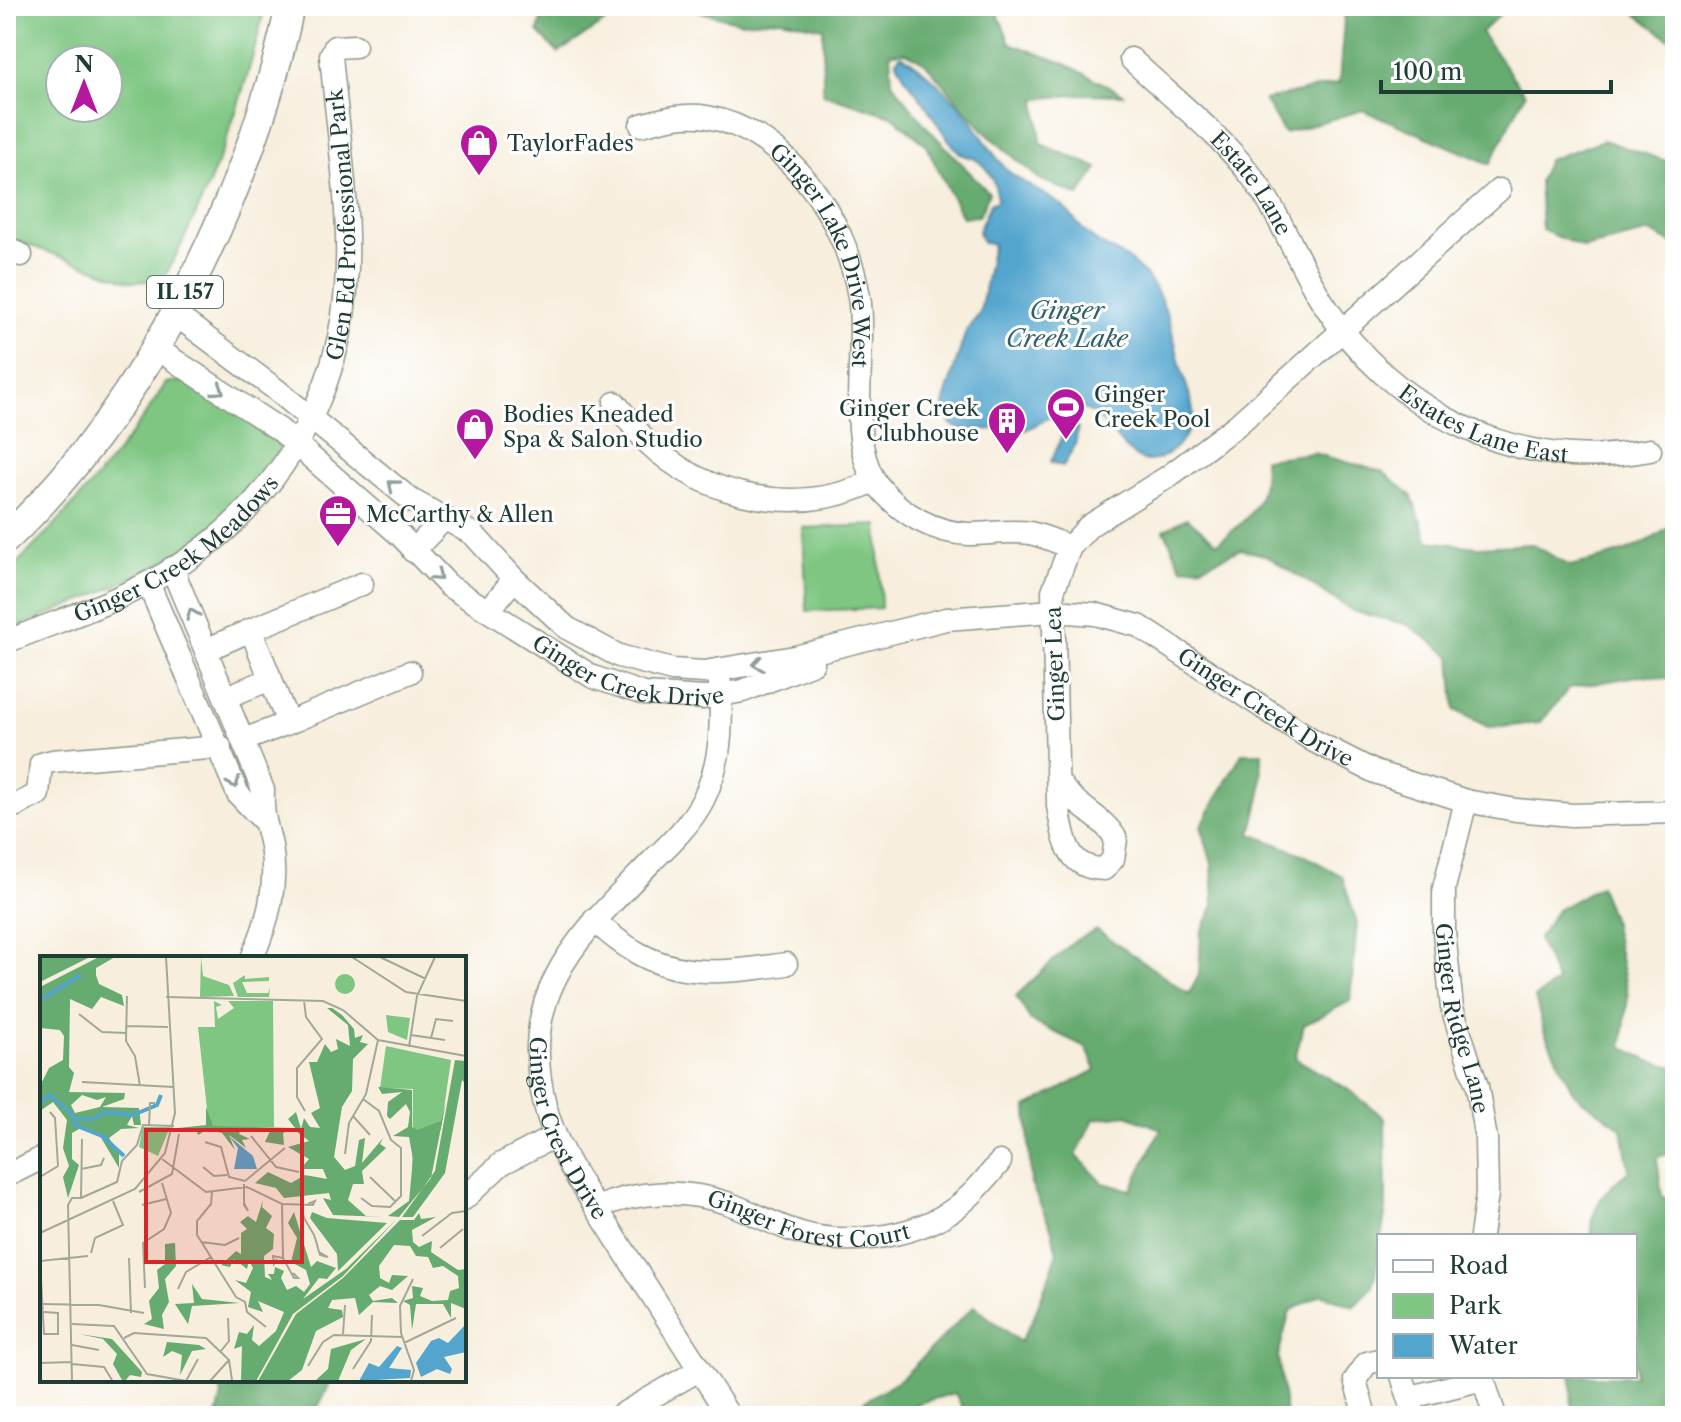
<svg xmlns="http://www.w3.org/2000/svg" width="1681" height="1422" viewBox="0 0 1681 1422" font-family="'Libre Caslon Text',serif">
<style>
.green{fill:#7ec682;stroke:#4e825b;stroke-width:2;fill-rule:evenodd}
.forest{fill:#66ab70;stroke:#427452;stroke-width:2;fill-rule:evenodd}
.water{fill:#53a5ce;stroke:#397181;stroke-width:2}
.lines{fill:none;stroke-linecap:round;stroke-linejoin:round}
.minor-casing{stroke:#8b9688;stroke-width:25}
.major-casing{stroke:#8b9688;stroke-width:31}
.minor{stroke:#fff;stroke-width:22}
.major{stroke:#fff;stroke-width:28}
.oneway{stroke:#8f9e9a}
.labels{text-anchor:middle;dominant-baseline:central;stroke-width:6;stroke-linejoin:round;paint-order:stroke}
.shield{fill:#fff;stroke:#627771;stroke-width:2}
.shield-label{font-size:20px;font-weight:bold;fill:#1f3d34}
.poi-label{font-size:22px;fill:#1f3d34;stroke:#fff;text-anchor:start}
.street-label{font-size:22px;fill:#1f3d34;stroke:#fff}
.water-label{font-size:24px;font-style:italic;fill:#31616a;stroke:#fff}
.inset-river{fill:none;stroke:#53a5ce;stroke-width:4}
.inset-road{fill:none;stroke:#a1a799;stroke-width:2}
.view{fill:#d62828;fill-opacity:0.15;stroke:#d62828;stroke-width:4}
.inset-edge{fill:none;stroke:#1f3d34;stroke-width:4}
</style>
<rect width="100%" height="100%" fill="#fff"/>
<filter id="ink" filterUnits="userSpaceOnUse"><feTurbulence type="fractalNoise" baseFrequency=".0125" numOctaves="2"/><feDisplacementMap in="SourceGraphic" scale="16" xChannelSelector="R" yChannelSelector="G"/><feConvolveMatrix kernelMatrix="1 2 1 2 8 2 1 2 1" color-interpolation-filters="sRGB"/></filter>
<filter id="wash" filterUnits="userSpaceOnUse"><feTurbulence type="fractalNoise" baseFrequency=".006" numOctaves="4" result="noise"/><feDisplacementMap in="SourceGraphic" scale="32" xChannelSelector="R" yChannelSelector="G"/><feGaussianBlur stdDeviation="1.8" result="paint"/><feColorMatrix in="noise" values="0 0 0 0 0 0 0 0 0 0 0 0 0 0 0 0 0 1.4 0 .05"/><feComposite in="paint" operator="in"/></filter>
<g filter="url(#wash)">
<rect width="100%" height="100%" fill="#f7eedd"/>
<path class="green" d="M6 6H265C244 101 210 194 163 280L132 282 6 237ZM60 60H108V108H60Z
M191 380 273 436 281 449C271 463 262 481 250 494 178 568 98 593 6 632V574C66 516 122 454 166 383Z
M878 525 881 608 807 611 803 528Z"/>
<path class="forest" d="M544 6H629L558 53 538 32Z
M677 6H995L1010 43 1066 64 1125 95 1080 94 1036 99 1041 144 1098 168 1079 196 1039 179 986 133 925 63 906 52 890 53 892 82 925 125 989 193 979 216 962 217 925 144 892 116 823 94V28L781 19 741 22Z
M1340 6H1509L1481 32 1525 94 1490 164 1363 110 1284 133 1264 100 1339 83 1345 7Z
M1625 6H1675V43Z
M1603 140 1675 164V245L1650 232 1584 248 1542 230 1539 181 1548 160Z
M1313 453 1383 472 1411 495 1428 541 1478 547 1532 544 1570 566C1608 557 1646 549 1675 522V679L1643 675 1569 688 1540 723 1490 728 1455 710 1451 656 1408 625 1353 611 1267 556 1241 549 1203 566 1182 568 1164 530 1187 518 1217 543C1249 519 1268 502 1263 459Z
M1242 753H1262L1261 793 1251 834 1302 854 1342 876 1357 923 1350 1001 1304 1025 1295 1058 1346 1088 1385 1118 1386 1208 1373 1287 1354 1306 1321 1294 1290 1311 1278 1356 1286 1416H1114L1108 1411 1086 1416H966L955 1393 916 1404 917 1416H841L902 1378 974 1306 1020 1342 1033 1319 1057 1255 1052 1230 1031 1184 1027 1107 1096 1070 1086 1047 1031 1021 1016 996 1074 941 1097 930 1189 994 1199 975 1201 933 1214 905 1212 864 1201 826ZM1127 1115 1161 1129 1131 1190 1103 1183 1076 1155 1094 1119Z
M1600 886 1611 915 1628 996 1622 1046 1649 1061 1675 1067V1152L1657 1157 1662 1196 1675 1203V1416H1572L1571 1376H1635V1236H1592C1590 1206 1606 1188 1629 1171L1622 1128 1574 1094 1544 1031 1535 998 1557 982 1538 939 1557 910Z
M217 1380H332L317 1409 318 1416H217L222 1395Z"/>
<path class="water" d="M901 55C919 64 959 103 971 120 983 137 992 154 1006 169 1021 184 1044 192 1061 205 1072 214 1079 228 1090 236 1101 246 1114 250 1126 258 1166 286 1170 324 1181 368 1190 400 1204 418 1178 445 1128 496 1115 407 1076 408 1055 408 1040 427 1021 431 1014 433 1010 429 1003 429 978 427 944 442 944 401L966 331 980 313 993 244 983 243 978 232 990 204 997 201C997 184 990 169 975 159 969 156 964 157 959 152 942 135 933 114 919 96 909 83 902 75 896 60Z
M1067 424 1078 428 1075 446 1063 466 1051 462Z"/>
</g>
<g filter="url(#ink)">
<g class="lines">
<g class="minor-casing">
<g id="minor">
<path id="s1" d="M1131 59C1172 98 1219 133 1253 178 1281 216 1297 261 1322 301 1393 413 1517 475 1650 450"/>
<path id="s2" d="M641 125C663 119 684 113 707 117 788 131 847 221 859 297 868 349 843 444 880 488 902 514 934 533 969 534 989 534 1009 530 1030 533 1044 536 1057 542 1070 547"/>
<path d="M6 247 21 255"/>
<path id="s3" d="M173 313 274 388 411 500 473 534 514 579 567 628 619 656 672 670 704 672 795 657 946 619 1053 611 1095 614 1139 626 1314 741 1375 772 1466 801 1516 810 1572 815 1675 812"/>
<path id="s4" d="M154 347 280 430 401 536 449 586 593 677 644 694 703 698 743 691 813 663"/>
<path d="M615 403C625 415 635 429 646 441 707 500 799 517 874 481"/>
<path d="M413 551 444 519"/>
<path d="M172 568 263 790C262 819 266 821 271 846 278 887 268 922 252 958"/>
<path d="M148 583 238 794 261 818"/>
<path d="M489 610 514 579"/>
<path d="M251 630 362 584"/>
<path id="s5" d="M6 642C54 622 106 606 152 581 269 519 345 399 347 267 349 196 337 125 331 55L335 47 355 46"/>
<path d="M206 650 251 630 288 723 244 740"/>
<path id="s6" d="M719 670C722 716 724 758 703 800 691 823 672 842 653 860 581 935 516 989 545 1105 557 1154 589 1195 615 1237 653 1297 691 1356 729 1416"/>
<path d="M226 697 271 679"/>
<path d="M288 723 410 672"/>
<path d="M1060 784C1075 807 1103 816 1116 839L1113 859 1104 869C1066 869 1064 838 1058 806L1053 591 1070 547 1089 526 1169 476 1237 425 1499 190"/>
<path id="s7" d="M1466 801 1444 888V932L1452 1008 1477 1086 1486 1139 1487 1194 1481 1236"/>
<path d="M6 806 17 805 38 794 41 764 52 761 220 747"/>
<path d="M594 920C657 980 705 976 786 964"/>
<path d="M6 1176 42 1158"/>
<path d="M464 1199 501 1164 555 1136"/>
<path id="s8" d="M597 1208C637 1190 685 1189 727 1203 753 1212 775 1226 801 1233 846 1246 908 1238 948 1213 969 1200 984 1181 1000 1162"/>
<path d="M1402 1376 1415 1416"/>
<path d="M1482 1376 1495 1416"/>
<path d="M1411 1397 1483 1379"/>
<path d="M619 1416 699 1370"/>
<path d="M1365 1416 1355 1380 1367 1363 1379 1360"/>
</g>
</g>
<g class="major-casing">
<path id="major" d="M6 539C146 407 251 193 290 6"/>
</g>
<use href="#minor" class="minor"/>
<use href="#major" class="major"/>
</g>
<defs><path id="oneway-chevron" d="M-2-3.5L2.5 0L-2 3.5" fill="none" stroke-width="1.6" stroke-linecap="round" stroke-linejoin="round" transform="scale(2)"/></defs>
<g class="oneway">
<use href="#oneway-chevron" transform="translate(219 390) rotate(33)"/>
<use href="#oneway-chevron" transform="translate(393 485) rotate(-140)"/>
<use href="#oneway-chevron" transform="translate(437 576) rotate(41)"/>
<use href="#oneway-chevron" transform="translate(192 614) rotate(-112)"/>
<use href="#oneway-chevron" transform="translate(758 664) rotate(171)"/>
<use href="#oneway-chevron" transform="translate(234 783) rotate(67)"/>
</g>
</g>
<defs>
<g id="shop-pin" transform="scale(2)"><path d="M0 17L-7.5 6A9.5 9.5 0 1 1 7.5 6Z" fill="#b5179e" stroke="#fff"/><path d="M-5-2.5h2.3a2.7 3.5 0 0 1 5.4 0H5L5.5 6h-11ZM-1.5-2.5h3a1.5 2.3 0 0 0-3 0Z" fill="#fff"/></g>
<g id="stadium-pin" transform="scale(2)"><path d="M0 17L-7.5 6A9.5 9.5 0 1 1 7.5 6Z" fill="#b5179e" stroke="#fff"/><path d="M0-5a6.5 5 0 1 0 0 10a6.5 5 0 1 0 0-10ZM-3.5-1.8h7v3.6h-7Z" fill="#fff"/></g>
<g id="building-pin" transform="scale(2)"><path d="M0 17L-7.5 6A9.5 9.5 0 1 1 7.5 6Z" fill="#b5179e" stroke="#fff"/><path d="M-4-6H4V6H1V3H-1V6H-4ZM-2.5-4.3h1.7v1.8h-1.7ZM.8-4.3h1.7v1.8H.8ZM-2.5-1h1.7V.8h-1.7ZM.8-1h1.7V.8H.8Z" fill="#fff"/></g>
<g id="office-pin" transform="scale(2)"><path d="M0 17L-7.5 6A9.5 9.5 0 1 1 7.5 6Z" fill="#b5179e" stroke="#fff"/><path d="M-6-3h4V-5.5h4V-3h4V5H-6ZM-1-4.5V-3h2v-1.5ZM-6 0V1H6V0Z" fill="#fff"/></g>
</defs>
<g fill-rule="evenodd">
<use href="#shop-pin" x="479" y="143"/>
<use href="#stadium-pin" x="1066" y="407"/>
<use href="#building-pin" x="1007" y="421"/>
<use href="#shop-pin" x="475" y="427"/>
<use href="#office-pin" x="338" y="514"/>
</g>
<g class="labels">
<rect class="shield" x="147" y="276" width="76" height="32" rx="6"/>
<g class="shield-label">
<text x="185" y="292">IL 157</text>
</g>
<g class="poi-label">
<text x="507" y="143">TaylorFades</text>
<text x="1094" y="394">Ginger<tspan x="1094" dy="25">Creek Pool</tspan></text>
<text x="979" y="408" text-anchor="end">Ginger Creek<tspan x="979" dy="25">Clubhouse</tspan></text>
<text x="503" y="414">Bodies Kneaded<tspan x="503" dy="25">Spa &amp; Salon Studio</tspan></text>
<text x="366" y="514">McCarthy &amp; Allen</text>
</g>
<g class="street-label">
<text stroke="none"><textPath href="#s1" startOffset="174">Estate Lane</textPath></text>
<text stroke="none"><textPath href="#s5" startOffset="588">Glen Ed Professional Park</textPath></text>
<text stroke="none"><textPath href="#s2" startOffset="264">Ginger Lake Drive West</textPath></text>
<text stroke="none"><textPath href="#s1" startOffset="522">Estates Lane East</textPath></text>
<text stroke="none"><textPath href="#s5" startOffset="196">Ginger Creek Meadows</textPath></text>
<text stroke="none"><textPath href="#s4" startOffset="584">Ginger Creek Drive</textPath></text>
<text transform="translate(1055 664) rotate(-92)">Ginger Lea</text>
<text stroke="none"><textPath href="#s3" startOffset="1246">Ginger Creek Drive</textPath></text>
<text stroke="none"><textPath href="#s7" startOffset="222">Ginger Ridge Lane</textPath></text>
<text stroke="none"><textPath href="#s6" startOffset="524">Ginger Crest Drive</textPath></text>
<text stroke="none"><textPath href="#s8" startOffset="218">Ginger Forest Court</textPath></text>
</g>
<g class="water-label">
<text x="1067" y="310">Ginger<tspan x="1067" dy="28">Creek Lake</tspan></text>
</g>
</g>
<g transform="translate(40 956)">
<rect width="426" height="426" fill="#f7eedd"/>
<path d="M161 1 163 20 189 29 194 40 160 41ZM295 28a10 10 0 1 1 20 0a10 10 0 1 1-20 0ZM205 19V23L229 21V30V25L202 26 207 37H228L230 32 229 41H198L193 27ZM174 45 182 49 176 51 178 63 194 52 188 45H233L234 171H169L158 71H175ZM346 59 370 62 367 84 348 76ZM346 90 411 104 401 173 372 245 373 133 340 132ZM103 171H130L118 200 99 191Z" fill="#7ec682"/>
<path d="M6 1H50L0 26V3ZM59 1H75L56 12V19L59 28 82 39 84 50 61 41 52 53 30 43 29 111 34 117 29 136 85 137 84 143 62 151 99 152 101 169H94L92 160 87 169 99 172 81 173 69 182 79 197V212L60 180 41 172 32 177V203L39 209 28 242 23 221 29 210 23 192 27 164 13 146 0 155V130L9 112 23 104 24 80 20 74 0 72V31ZM42 139 57 144 66 141 60 151 35 157 31 149ZM287 52H292L302 59 314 73 315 82 323 79 320 86 328 88 313 103 312 135 302 151 294 201 305 214 315 210 319 184 325 182 322 207 343 182 340 188 346 192 322 215 324 228H313L308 244 326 260 345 261 293 259 283 242 291 244 289 237 244 242 236 232 215 227 228 216 251 227 265 219 287 223 283 213H260L269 203 248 191 269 185 253 173 243 177 244 189 225 186 230 175 201 173 199 178 210 183 202 184 206 192 189 179 195 194 182 177 166 174 158 179 156 173 138 172 166 169V151L173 170 255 172 248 163 256 156 261 173 264 162 270 171 280 172 271 157 280 152 269 106H277L285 88 291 96 298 93 296 83 310 90 308 69ZM415 104 426 105V128L422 124 405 217 373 261H362L395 215ZM338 131 372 134V171L377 174 401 165 406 146 391 222 359 261 348 260 369 245 373 203 369 181 353 180 368 171 370 156 366 148 350 163 347 160 348 146 362 136 342 138ZM223 244 222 251 232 260 226 272 234 278 233 293 224 300 225 321 232 324 228 318H234L235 311 244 315 241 322 247 334 256 330 264 336 270 328 266 314 251 306 257 282 248 267 254 256 271 311 277 305 296 312 287 323 279 322 263 343 306 313 356 264 303 320 253 358 216 425H201L202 390 194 393 199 376 207 378 214 369 212 384 219 390 236 375 244 356 218 345 223 356 208 351 211 336 195 324 206 327 213 312 209 305 207 313 194 303 190 311 181 309 196 295 201 298V277L207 273 200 266 208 260 216 266ZM272 256 287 262 347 267 298 315 297 298 270 262ZM379 257 381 263 396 261 372 274 373 286 379 291 392 285 391 296 418 314 426 313V353L411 347V362L403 348H376L372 374 370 349 363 345 373 342 372 330 383 332 380 340 392 345 408 344 410 335 419 332 418 320 403 310 393 312 388 301 376 300 370 290 354 289 339 310 340 322 349 327 352 319 368 320 352 334 340 330 329 339 333 345 352 342 358 347 333 346 319 359 315 342 292 344 288 352 302 354 303 361 276 375 262 414 248 425H218L256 358 303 322 360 264H374ZM135 287 136 310 125 323 129 346 122 359 124 373 104 368 112 363 109 345 119 332 117 314 125 308V288ZM152 328 162 343 200 347 152 350 148 368 135 348 154 347ZM39 378 72 383 102 416 101 421 90 419 85 425H75L82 424 73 408 77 398 63 383ZM326 383 311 394 298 425 276 424 288 413 291 393ZM127 386 159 389 166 393 152 395 140 419 142 399 132 395 123 401Z" fill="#66ab70" fill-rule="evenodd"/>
<path d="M189 180 213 200 217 213H194L198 192ZM426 368V396L404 401 412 413 410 418 397 413 381 421 376 407 391 385 399 382 408 387ZM357 390 362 392 349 412 371 414 370 422 319 425 329 407 339 411Z" fill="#53a5ce"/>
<path class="inset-river" d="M0 44 41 19M0 147 10 139 33 159 35 169 62 180 84 200M35 163H54L65 156 93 159 117 149 121 139"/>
<path class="inset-road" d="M312 1 366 36 426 45M340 1 386 23M87 40 86 85 95 100 100 130M126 41 283 45 303 54 338 84 426 100M264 44 266 61 282 83 257 112V141L265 155M39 58 62 76 86 77M87 70 128 71M371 79 405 84M391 82 396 63 413 65M369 91 377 40 395 1M42 126 133 131M313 160 330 179M109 170 110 147H115M211 180 236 211 259 216M165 186 181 191 189 221 205 225M305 198 309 167 326 138 338 84M122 203 166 236 207 231 242 248 273 249 275 245 268 248M163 211 174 220 187 219M41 213 61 209 64 202M0 221 18 210 15 162 10 156M330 221 356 246M205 225 245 192M204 228V249L208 255 204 247M99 236 132 218 139 178M172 236 171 248 157 265V279L196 341 205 346 207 356 226 371M41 242 77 226 82 205 97 189 103 169 134 170M321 242 332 250 350 251 361 240V192L351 184 339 155 323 143M242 248 243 302 254 322H258L253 317M102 249 126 243M261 249 264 262 274 279 276 285 279 296 280 299 288 301 279 296M0 277 95 233 125 197 135 157 126 1M382 280 412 257 426 255M161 286 185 289 199 282M400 292 423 273M51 297 55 282 83 269 73 245M89 302 91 357M237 303 234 308 233 300 243 302M0 305 4 378H18V357L4 356M0 305 48 300M105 332 103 287 124 273 131 257 122 227M138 333 146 316 171 301M1 348 59 349 104 357M32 368 74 370 107 418 146 425M303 378 305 349M84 382 94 377 166 382 189 404 192 424M364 387 416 362M32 389 59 394M181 395 189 385 188 362M0 407 32 406M32 408 64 411 72 424M268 410 283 386 294 379 362 381M313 413 331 385 332 359M32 425 28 249 32 242H41L42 183M146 425 158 403M170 425 189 404M371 425 374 414 361 377 360 350 373 323"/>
<path class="view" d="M106 174H262V306H106Z"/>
<rect width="426" height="426" class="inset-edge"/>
</g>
<rect width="1681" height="1422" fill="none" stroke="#fff" stroke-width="32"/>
<rect x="1377" y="1234" width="260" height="144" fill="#ffffff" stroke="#a5b1ae" stroke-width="2"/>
<rect x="1393" y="1260" width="40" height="12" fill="#ffffff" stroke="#a5b1ae" stroke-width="2"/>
<text x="1449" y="1274" font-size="24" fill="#1f3d34">Road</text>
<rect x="1393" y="1294" width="40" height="24" fill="#7ec682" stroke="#a5b1ae" stroke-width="2"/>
<text x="1449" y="1314" font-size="24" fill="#1f3d34">Park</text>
<rect x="1393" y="1334" width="40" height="24" fill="#53a5ce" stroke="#a5b1ae" stroke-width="2"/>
<text x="1449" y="1354" font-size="24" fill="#1f3d34">Water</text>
<g transform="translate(84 84)"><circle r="38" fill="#ffffff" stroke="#a5b1ae" stroke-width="2"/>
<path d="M0-6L14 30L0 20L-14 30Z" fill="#b5179e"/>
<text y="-12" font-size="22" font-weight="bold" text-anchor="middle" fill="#1f3d34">N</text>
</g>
<path d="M1381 80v12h230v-12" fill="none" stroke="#1f3d34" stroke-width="4"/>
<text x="1393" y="80" font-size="24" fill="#1f3d34" stroke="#ffffff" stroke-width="6" paint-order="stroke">100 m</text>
</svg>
